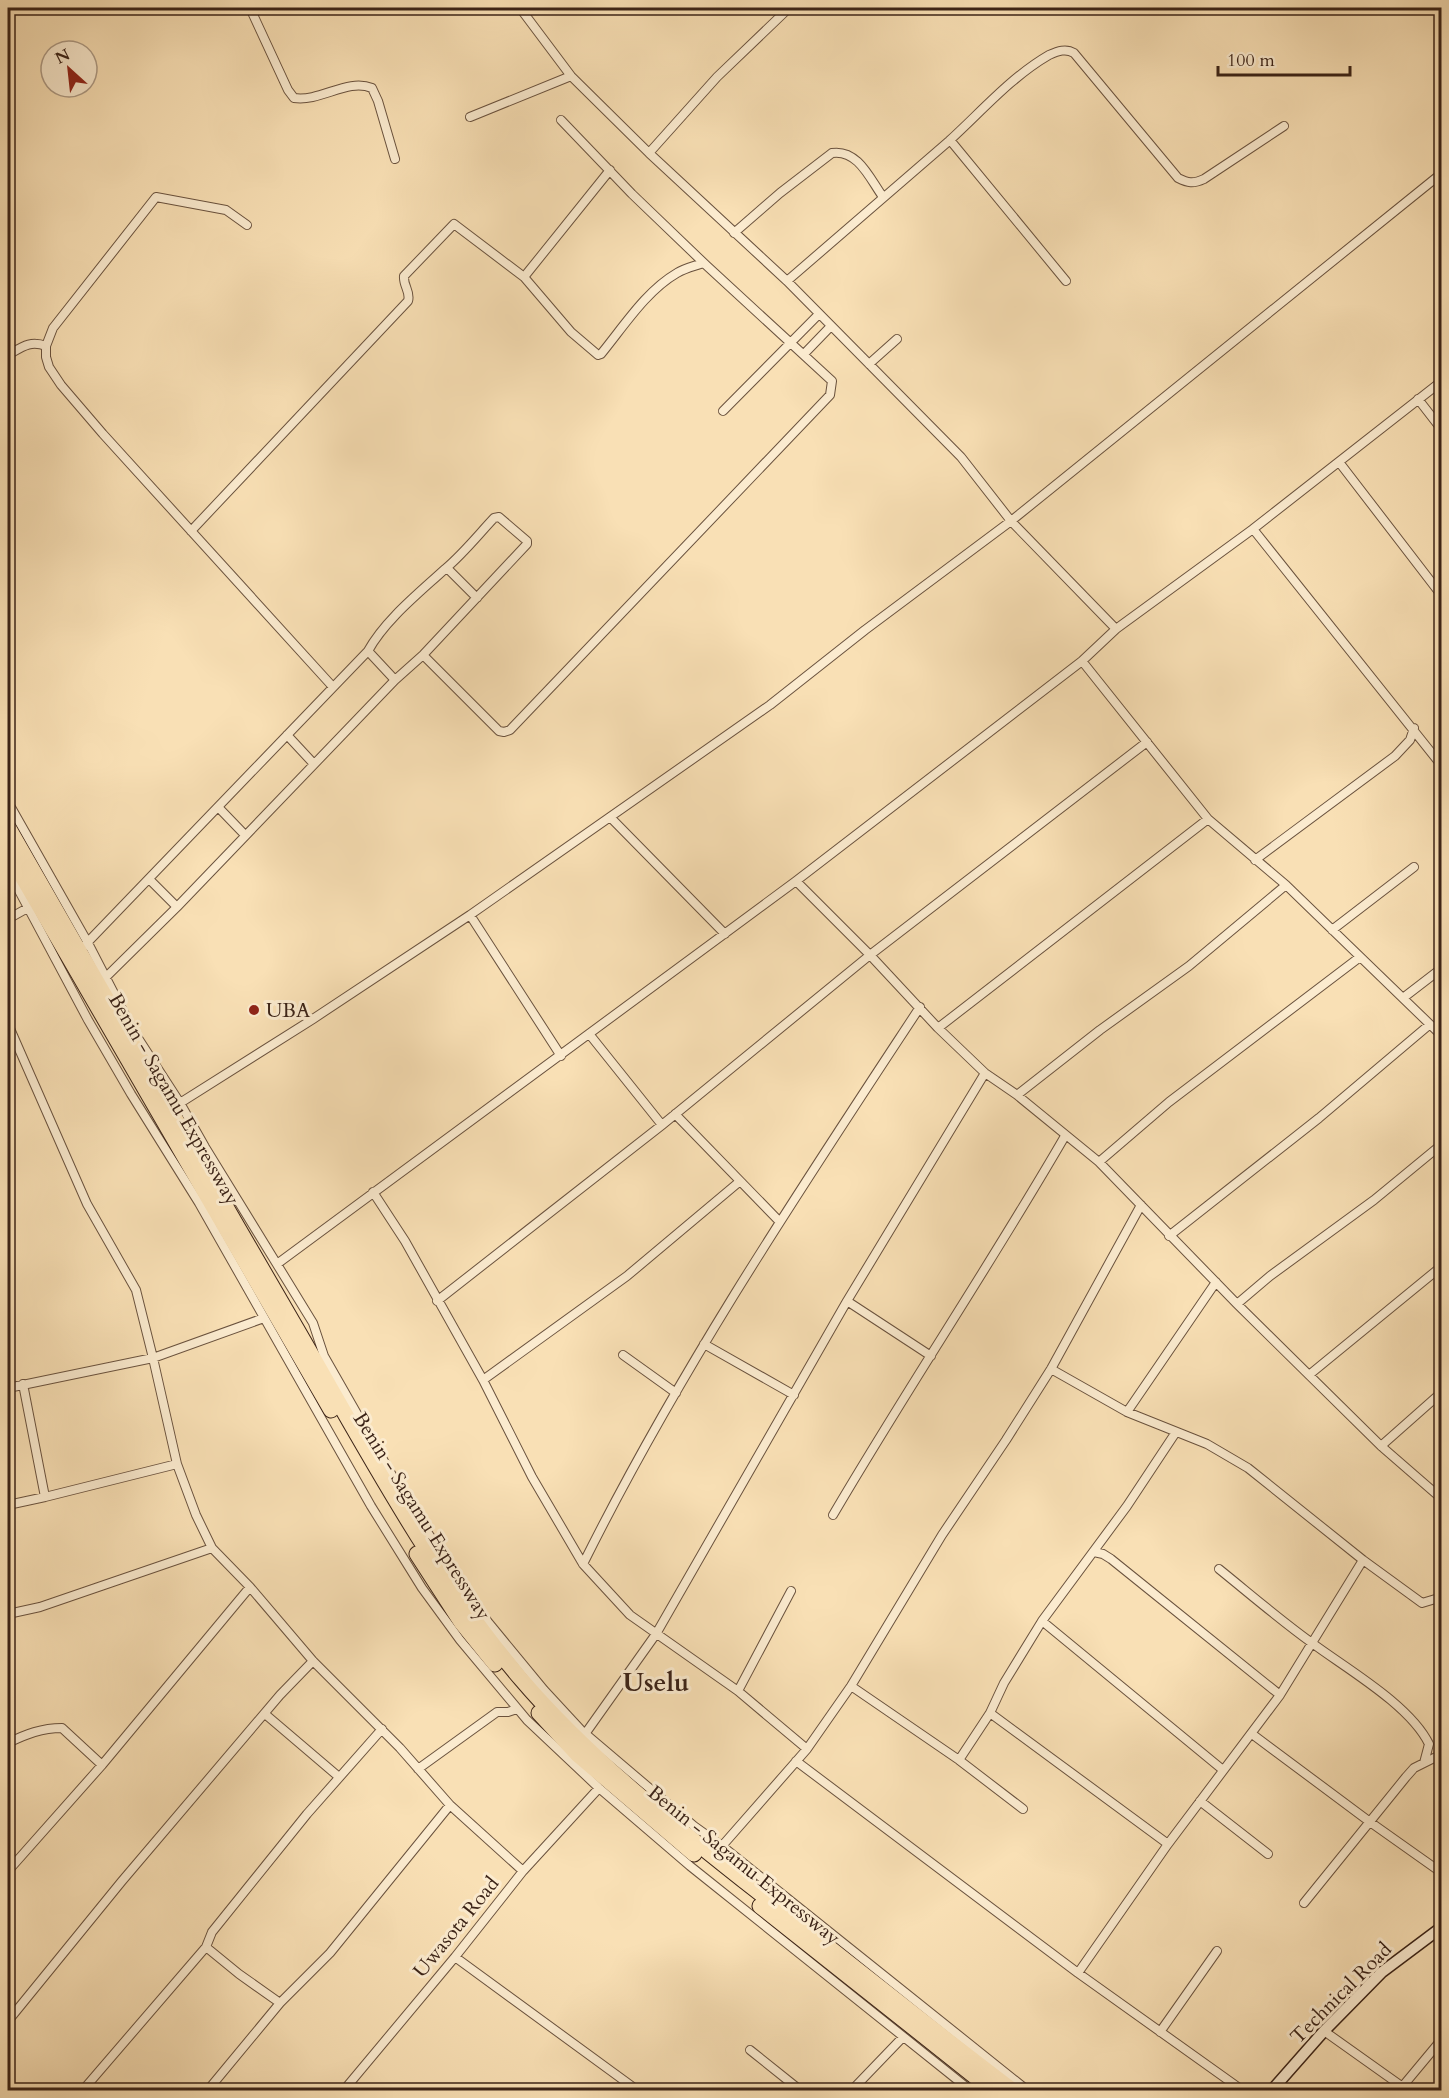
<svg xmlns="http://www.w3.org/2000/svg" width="1449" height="2098" viewBox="0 0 1449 2098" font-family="Cardo,serif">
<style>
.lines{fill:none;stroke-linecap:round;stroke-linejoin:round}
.street-casing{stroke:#6a523e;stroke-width:10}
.secondary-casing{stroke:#3b2317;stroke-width:13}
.highway-casing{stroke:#3b2317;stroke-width:17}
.street{stroke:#fbebcf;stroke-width:8}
.secondary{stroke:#fbebcf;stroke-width:10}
.highway{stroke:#f9e0b5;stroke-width:15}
.poi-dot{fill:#8f2418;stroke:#fbebcf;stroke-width:2}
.labels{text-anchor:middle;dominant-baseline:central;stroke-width:6;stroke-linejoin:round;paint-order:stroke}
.poi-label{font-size:20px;fill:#3b2317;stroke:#fbebcf;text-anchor:start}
.street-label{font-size:20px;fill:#3b2317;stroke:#fbebcf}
.district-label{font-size:26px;font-weight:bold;fill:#3b2317;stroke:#fbebcf}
</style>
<rect width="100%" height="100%" fill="#f9e0b5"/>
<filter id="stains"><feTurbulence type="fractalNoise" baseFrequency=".00333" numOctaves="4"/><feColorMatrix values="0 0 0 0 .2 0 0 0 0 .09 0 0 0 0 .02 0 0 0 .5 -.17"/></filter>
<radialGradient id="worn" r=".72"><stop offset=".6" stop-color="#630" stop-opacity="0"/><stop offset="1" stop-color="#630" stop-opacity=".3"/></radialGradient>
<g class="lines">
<g class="street-casing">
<path id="street" d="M250 8 288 90 294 98C321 102 347 78 372 88L378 101 395 159
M520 8 571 76 649 153 787 281 961 457 1011 521 1116 629
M470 117 571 76
M950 140 1066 281
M649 153 717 77 789 8
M247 225 226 210 156 197 53 328 46 346V357L49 367 61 385 103 434 333 687
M734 233 780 193 832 153C858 149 870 179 883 197
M524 277 610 170
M787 281C841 234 895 188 949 141 981 112 1011 77 1049 55 1058 51 1066 48 1074 53L1178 178C1188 183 1193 184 1204 179L1284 126
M804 354 831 326
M8 355C22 347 30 340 46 346
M869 364 897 339
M1418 399 1442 430
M723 411 819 314
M1339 462 1442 596
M1253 529 1442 766
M191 531 408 301C411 292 403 286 404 276L454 224 524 277 571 332 598 355 601 354C624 326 646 291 677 273 685 268 695 266 703 263
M447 568 477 598
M368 651 395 680
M423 655 499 731 504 732 510 730 830 395 832 381 707 266 632 194 561 120
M1082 661 1208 819 1286 885 1442 1036
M287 735 313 763
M8 802 88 943 134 1032 180 1103 205 1147 313 1323 324 1356 409 1505 488 1622 544 1690 581 1730 694 1826 722 1846 1027 2090
M218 807 245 835
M610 817 725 934
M1255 860 1395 756 1410 740 1414 728
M8 870 88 1020 131 1094 199 1203 371 1506 422 1588 460 1640 527 1720 599 1788 690 1866 970 2090
M149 879 177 907
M796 881 870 955 938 1028 985 1073 1017 1095 1099 1162 1237 1304 1381 1446 1442 1499
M470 915 561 1056
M8 919 33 905
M1332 930 1414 867
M84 946 368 651C385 620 419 593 445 569 463 554 478 535 494 518L499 517 527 541V544L423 655 395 680 177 907 104 979
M1403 998 1442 968
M8 1024 87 1204 136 1290 153 1358 177 1464 196 1515 212 1548 250 1587 313 1661 400 1748 450 1805 523 1871
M938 1028 1208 819
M590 1035 662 1125
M1017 1095 1100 1030 1189 966 1286 885
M180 1103 313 1019 470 915 770 705 865 630 1011 521 1442 173
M675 1114 779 1221
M1099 1162 1169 1102 1360 957
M373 1192 405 1241 483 1380 532 1477 583 1564 630 1615 738 1691 807 1749
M1169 1236 1319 1118 1429 1025
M277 1264 796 881 1082 661 1116 629 1253 529 1442 381
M437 1301 662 1125 870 955 1147 742
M847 1301 931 1356
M1237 1304 1270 1276 1374 1200 1442 1144
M704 1344 794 1395
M623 1355 676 1393
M1051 1369 1127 1412 1207 1444 1248 1468 1363 1560 1422 1603 1442 1597
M1309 1375 1442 1266
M483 1380 627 1276 739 1182
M23 1384 45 1497
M8 1388 153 1358 264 1318
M1127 1412 1216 1282
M1381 1446 1442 1392
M8 1505 45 1497 177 1464
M833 1515C908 1387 991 1264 1065 1136
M1094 1552 1103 1554 1111 1559 1280 1695
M583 1564C680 1369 801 1188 920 1007
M1219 1569C1250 1594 1280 1620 1312 1643 1347 1669 1410 1705 1429 1744L1424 1763 1414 1768 1406 1777 1304 1903
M8 1614 40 1607 212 1548
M1042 1621 1223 1770
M851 1686 959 1760 1023 1809
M738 1691 791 1591
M990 1713 1168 1844
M265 1714 339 1777
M585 1734 656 1634 847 1301 985 1073
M1252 1734 1370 1822 1442 1873
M8 1743C26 1734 42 1728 62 1728L102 1765
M959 1760 990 1713 1004 1683 1042 1621 1127 1506 1176 1432
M796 1761 1078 1973 1242 2090
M1424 1763 1442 1754
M418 1769 497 1712H508L517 1709
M1200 1801 1268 1854
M722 1846 807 1749 851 1686 942 1535 1006 1440 1051 1369 1141 1205
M8 1871 102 1765 250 1587
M206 1947 239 1974 280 2003
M455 1957 637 2090
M1078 1973 1168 1844 1280 1695 1363 1560
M8 2021 122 1881 280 1695 313 1661
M1324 2031 1407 2090
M1160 2032 1217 1951
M750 2050 800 2090
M1402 2087 1442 2039
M83 2090 206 1947 212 1932 307 1814 382 1729
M208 2090 280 2003 330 1953 450 1805
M344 2090 455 1957 523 1871 599 1788
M852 2090 903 2037"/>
</g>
<g class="secondary-casing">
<path id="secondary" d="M1272 2090 1324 2031 1382 1972 1442 1927"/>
</g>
<g class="highway-casing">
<path id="highway" d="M8 827C105 996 201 1165 299 1333 367 1451 432 1574 521 1679 590 1760 682 1832 766 1898 848 1962 929 2027 1012 2090
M8 852 331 1410
M417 1554 461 1622 495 1664
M539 1713 577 1754 694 1854
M760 1906 992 2090"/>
</g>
<use href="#street" class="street"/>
<use href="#secondary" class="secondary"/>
<use href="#highway" class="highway"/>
</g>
<circle class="poi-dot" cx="254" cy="1010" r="6"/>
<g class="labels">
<g class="poi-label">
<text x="266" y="1010">UBA</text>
</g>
<g class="street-label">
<text transform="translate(174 1099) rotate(60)">Benin - Sagamu Expressway</text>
<text transform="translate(422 1516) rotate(58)">Benin - Sagamu Expressway</text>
<text transform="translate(744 1865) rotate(39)">Benin - Sagamu Expressway</text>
<text transform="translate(456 1927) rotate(-51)">Uwasota Road</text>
<text transform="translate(1341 1993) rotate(-45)">Technical Road</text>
</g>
<g class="district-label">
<text x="656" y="1682">Uselu</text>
</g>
</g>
<rect width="1449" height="2098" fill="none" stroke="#f9e0b5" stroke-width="30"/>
<rect x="9" y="9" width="1431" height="2080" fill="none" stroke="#3b2317" stroke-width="3"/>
<rect x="15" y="15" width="1419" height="2068" fill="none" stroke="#3b2317" stroke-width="1.5"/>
<g transform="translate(69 69) rotate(333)"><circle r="28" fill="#fbebcf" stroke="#ae9b85" stroke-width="1.5"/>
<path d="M0-4.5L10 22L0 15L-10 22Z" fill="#8f2418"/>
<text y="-9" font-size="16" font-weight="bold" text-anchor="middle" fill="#3b2317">N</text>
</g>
<path d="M1218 66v9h132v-9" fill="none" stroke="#3b2317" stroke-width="3"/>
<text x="1227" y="66" font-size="18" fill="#3b2317" stroke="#fbebcf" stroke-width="4.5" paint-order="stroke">100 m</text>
<rect width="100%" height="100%" filter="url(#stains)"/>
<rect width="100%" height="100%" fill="url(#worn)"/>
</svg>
